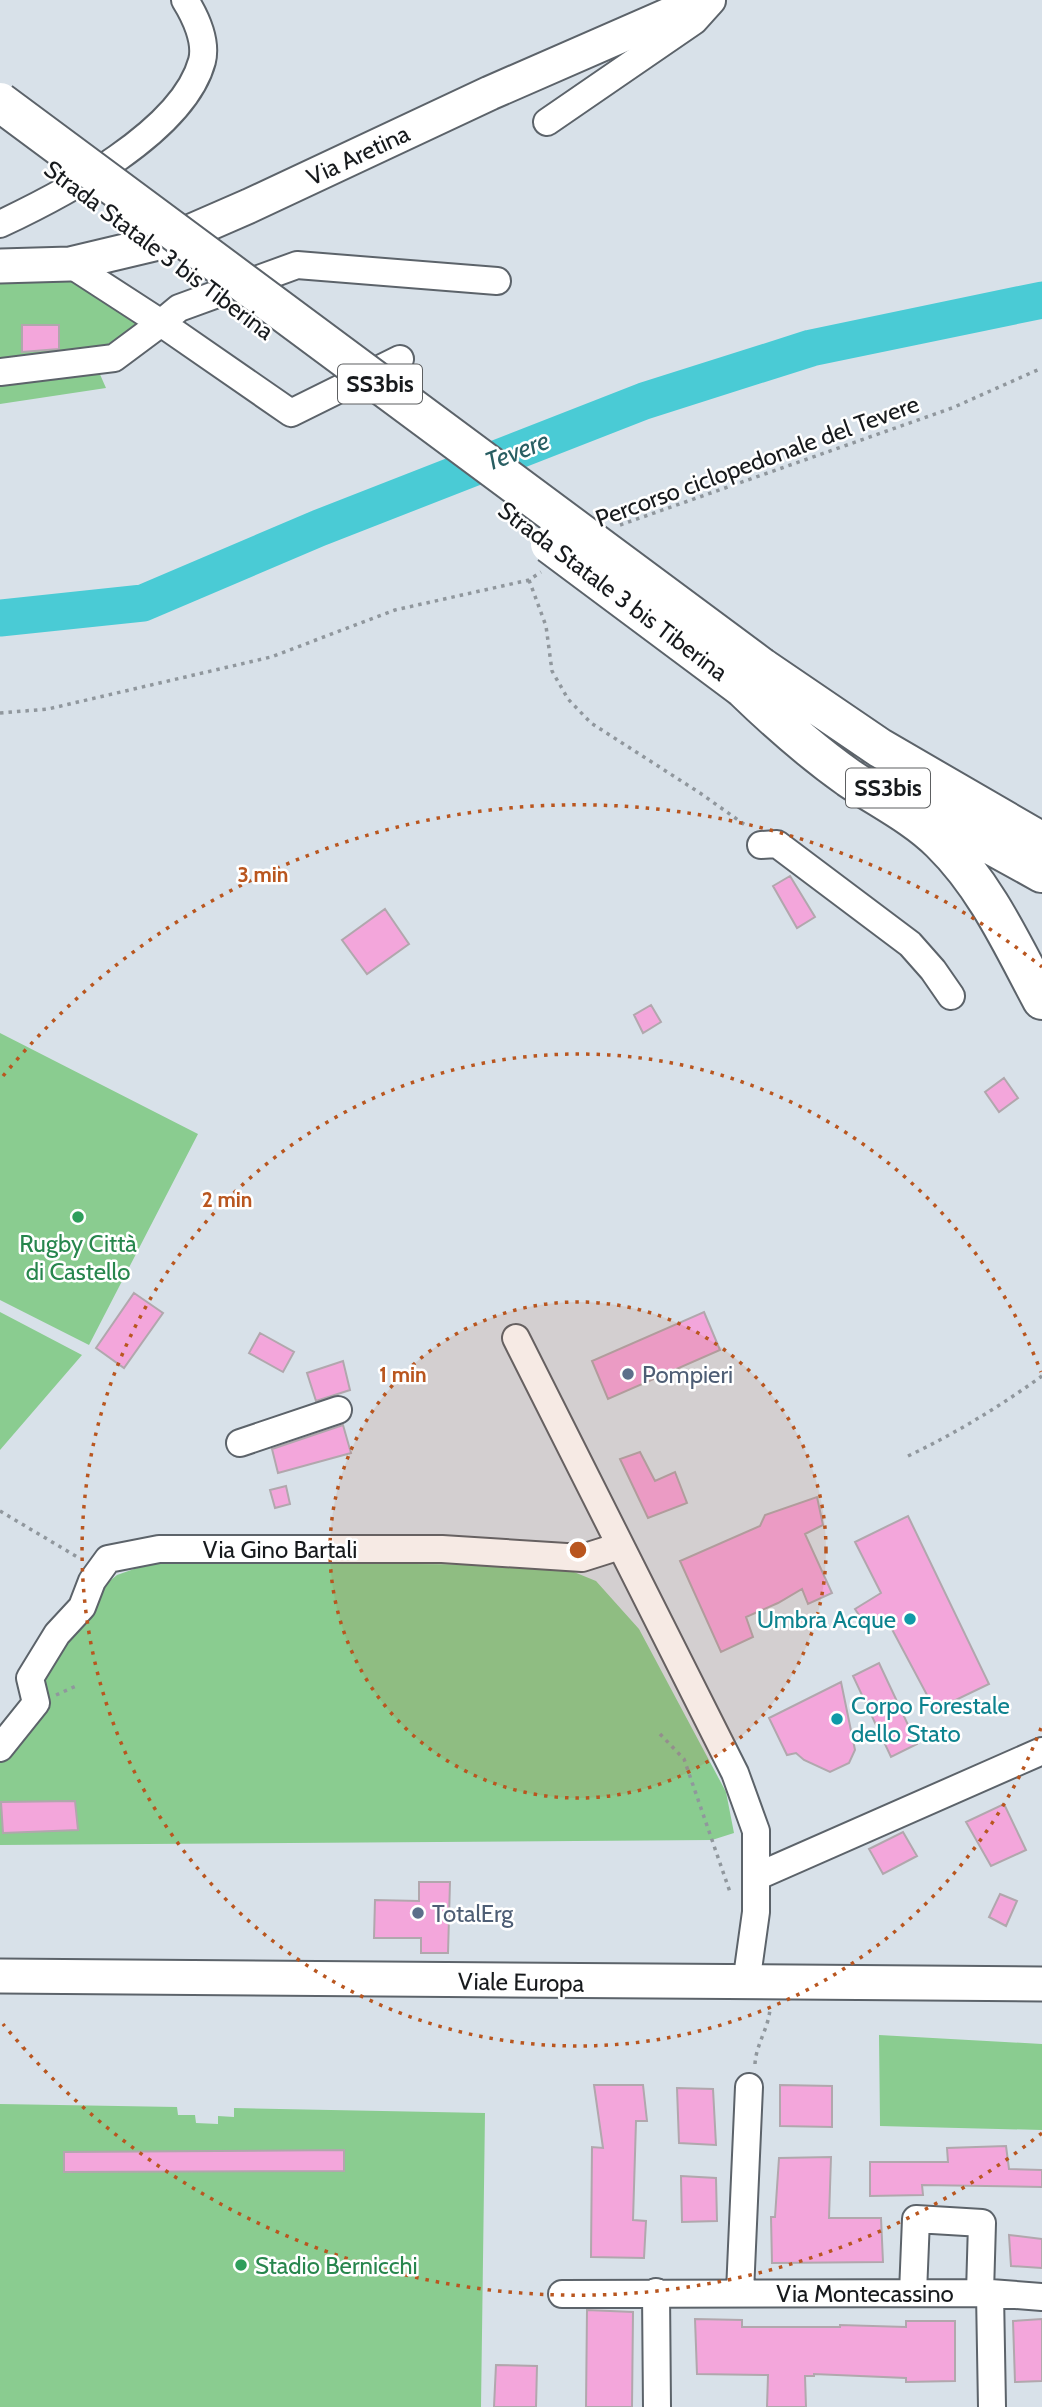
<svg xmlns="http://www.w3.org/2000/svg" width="1042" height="2407" viewBox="0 0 1042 2407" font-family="Cabin,sans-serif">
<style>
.green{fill:#8acc90}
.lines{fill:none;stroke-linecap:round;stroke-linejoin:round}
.river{stroke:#4acbd5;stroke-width:37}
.building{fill:#f3a6db;stroke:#b1a7ad;stroke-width:2}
.minor-casing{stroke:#5c636a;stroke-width:30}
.major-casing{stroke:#5c636a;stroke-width:37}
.highway-casing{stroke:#5c636a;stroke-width:42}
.path{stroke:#90979d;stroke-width:3.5;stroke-dasharray:3.5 5;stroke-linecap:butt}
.minor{stroke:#fff;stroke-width:26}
.major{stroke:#fff;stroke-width:33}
.highway{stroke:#fff;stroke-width:38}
.highway-bridge-casing{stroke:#5c636a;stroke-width:42;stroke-linecap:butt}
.highway-bridge{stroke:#fff;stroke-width:38}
.ring{fill:none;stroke:#b9561f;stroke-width:3.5;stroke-dasharray:3.5 7}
.leisure-dot{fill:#2e9e5b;stroke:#fff;stroke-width:2.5}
.service-dot{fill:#5c6f8a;stroke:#fff;stroke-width:2.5}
.culture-dot{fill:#0f9aa8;stroke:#fff;stroke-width:2.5}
.labels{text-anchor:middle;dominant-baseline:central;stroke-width:5;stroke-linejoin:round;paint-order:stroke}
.shield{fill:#fff;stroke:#5d5f61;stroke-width:2}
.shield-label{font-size:23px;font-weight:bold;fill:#171a1d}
.street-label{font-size:24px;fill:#171a1d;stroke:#fff}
.leisure-label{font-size:24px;fill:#27864d;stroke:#fff}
.service-label{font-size:24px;fill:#4e5e75;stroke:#fff;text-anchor:start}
.culture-label{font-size:24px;fill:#0d838f;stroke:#fff;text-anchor:end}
.water-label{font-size:26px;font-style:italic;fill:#285e62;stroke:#fff}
.centre{fill:#b9561f;stroke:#fff;stroke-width:3.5}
.ring-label{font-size:21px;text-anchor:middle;font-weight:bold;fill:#b9561f;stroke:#fff;stroke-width:5;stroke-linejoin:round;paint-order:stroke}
</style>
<rect width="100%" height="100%" fill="#d8e1e9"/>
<path class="green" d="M68 277 147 321 91 354 106 388 0 404V283Z
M0 1033 198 1134 89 1345 0 1300Z
M0 1312 82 1355 0 1450Z
M154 1562 526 1565 569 1570 596 1581 639 1629 726 1792 734 1833 712 1840 0 1845V1758L37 1685 98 1591 117 1575Z
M879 2035 1042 2044V2130L880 2126Z
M0 2104 177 2107 178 2115H195L196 2123 218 2124V2116L234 2117V2108L485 2113 481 2407H0Z"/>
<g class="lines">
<path class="river" d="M0 618 143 603 319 528 644 401 811 348 1042 300"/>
</g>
<path class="building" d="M22 325H59V349L22 352Z
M790 876 815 917 797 928 773 886Z
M385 909 409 944 367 974 342 940Z
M651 1005 661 1022 643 1033 634 1015Z
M1004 1078 1018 1098 999 1112 985 1092Z
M134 1293 163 1313 124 1368 96 1348Z
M704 1312 720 1350 608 1399 592 1361Z
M260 1333 294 1352 283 1372 249 1353Z
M343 1361 350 1390 316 1401 307 1373Z
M343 1425 351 1453 278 1473 272 1449Z
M640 1452 655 1481 675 1472 687 1503 648 1518 620 1459Z
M286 1486 290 1504 275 1508 270 1490Z
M817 1497 823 1525 805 1534 832 1593 808 1604 802 1589 778 1603 746 1617 753 1637 721 1652 680 1561 760 1526 765 1515Z
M908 1516 989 1684 935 1710 886 1618 867 1627 855 1609 881 1593 855 1542Z
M879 1663 917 1744 891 1757 853 1676Z
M841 1682 855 1750 849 1763 830 1772 804 1760 796 1753 787 1755 769 1718Z
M75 1801 78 1830 3 1833 1 1802Z
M1004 1804 1026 1850 991 1866 966 1822Z
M903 1832 917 1856 883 1874 869 1849Z
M419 1882H450L448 1953H421V1938H374L375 1900 419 1901Z
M1000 1894 1017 1901 1006 1926 989 1917Z
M594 2085H643L647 2121H636L633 2220 646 2221 644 2258 591 2257 592 2147 603 2148Z
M780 2085 832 2086V2127L780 2126Z
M677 2088 713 2089 716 2145 679 2143Z
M1006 2146 1009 2169 1042 2170V2187L922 2185 923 2195 870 2196V2162H948L947 2148Z
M344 2150V2171L64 2172V2152Z
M831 2157 829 2218H881L883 2262 772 2263 771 2217H775L779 2158Z
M681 2176 716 2178 717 2221 682 2222Z
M1009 2235 1042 2239V2268L1011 2266Z
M587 2310 633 2312 632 2407H586Z
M695 2319 742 2320V2327H840V2325L906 2327V2321H955V2381L906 2382V2378L814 2374V2376H805L806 2407H767L768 2375 697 2374Z
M1042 2319V2381L1015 2382 1013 2321Z
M496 2365 537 2366 536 2407H494Z"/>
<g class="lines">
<g class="minor-casing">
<path id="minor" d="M547 122 694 21 712 1
M0 224C62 195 183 132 202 61 207 41 195 16 185 0
M400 359 291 413 161 323 179 308 297 265 497 281
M0 372 114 358 161 323 70 264
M761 845 777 844 910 944 933 970 951 996
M516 1338 735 1773 756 1831V1912L746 1984
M240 1443 338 1410
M0 1748 36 1703 30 1678 57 1634 82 1607 92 1581 108 1559 159 1549H442L582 1558 620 1546
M758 1876 1042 1751
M656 2292 657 2407
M740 2292 749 2087
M913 2293 916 2219 982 2223 980 2293
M990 2293 1042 2297
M562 2294 990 2293 992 2407"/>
</g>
<g class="major-casing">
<path id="major" d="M0 266 70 264 171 240 249 206 490 93 703 0
M0 1976 1042 1984"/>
</g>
<g class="highway-casing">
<path id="highway" d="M761 667 880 748 1042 842
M743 688C777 721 811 751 849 778 880 799 915 816 941 842 986 886 1013 946 1042 1000
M926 809 1042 873"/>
</g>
<path class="path" d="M620 525 952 408 1042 368
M529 580 546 626 552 671 568 699 591 723 700 793 748 827
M0 713 48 709 271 657 395 610 529 580 541 572
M908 1456C956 1433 999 1407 1042 1376
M0 1511 79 1558
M56 1695 76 1686
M660 1734 684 1759 731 1895
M755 2064C756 2044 769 2028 770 2008"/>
<use href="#minor" class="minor"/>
<use href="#major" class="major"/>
<use href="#highway" class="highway"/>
<g class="highway-bridge-casing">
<path id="highway-bridge" d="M0 102 761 667
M550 544 743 688"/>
</g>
<use href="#highway-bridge" class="highway-bridge"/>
</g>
<circle cx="578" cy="1550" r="248" fill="#b9561f" fill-opacity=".12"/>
<g class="ring">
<circle cx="578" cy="1550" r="248"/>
<path d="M1041 1728A496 496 0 1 1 1041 1372"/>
<path d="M1042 2133A745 745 0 0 1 3 2024M3 1076A745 745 0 0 1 1042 967"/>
</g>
<g class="leisure-dot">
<circle cx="78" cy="1217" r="7"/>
<circle cx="241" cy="2265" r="7"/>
</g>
<g class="service-dot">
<circle cx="628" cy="1374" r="7"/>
<circle cx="418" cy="1913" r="7"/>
</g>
<g class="culture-dot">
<circle cx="910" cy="1619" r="7"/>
<circle cx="837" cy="1719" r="7"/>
</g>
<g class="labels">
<g class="shield">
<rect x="338" y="364.5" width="84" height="39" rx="5"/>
<rect x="846" y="768.5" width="84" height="39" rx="5"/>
</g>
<g class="shield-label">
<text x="380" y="384">SS3bis</text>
<text x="888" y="788">SS3bis</text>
</g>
<g class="street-label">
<text transform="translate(358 155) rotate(-25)">Via Aretina</text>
<text transform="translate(159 250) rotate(37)">Strada Statale 3 bis Tiberina</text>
<text transform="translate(757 461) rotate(-20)">Percorso ciclopedonale del Tevere</text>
<text transform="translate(613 591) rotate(37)">Strada Statale 3 bis Tiberina</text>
<text x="280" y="1549">Via Gino Bartali</text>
<text transform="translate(521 1982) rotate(1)">Viale Europa</text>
<text x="865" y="2293">Via Montecassino</text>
</g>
<g class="leisure-label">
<text x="78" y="1243">Rugby Città<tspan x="78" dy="28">di Castello</tspan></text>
<text x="255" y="2265" text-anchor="start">Stadio Bernicchi</text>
</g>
<g class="service-label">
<text x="642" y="1374">Pompieri</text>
<text x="432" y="1913">TotalErg</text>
</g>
<g class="culture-label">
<text x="896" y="1619">Umbra Acque</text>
<text x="851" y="1705" text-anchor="start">Corpo Forestale<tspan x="851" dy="28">dello Stato</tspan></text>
</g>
<g class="water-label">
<text transform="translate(517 451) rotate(-21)">Tevere</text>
</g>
</g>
<circle cx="578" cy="1550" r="10" class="centre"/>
<g class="ring-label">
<text x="263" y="882">3 min</text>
<text x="227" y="1207">2 min</text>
<text x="403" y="1382">1 min</text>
</g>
</svg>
